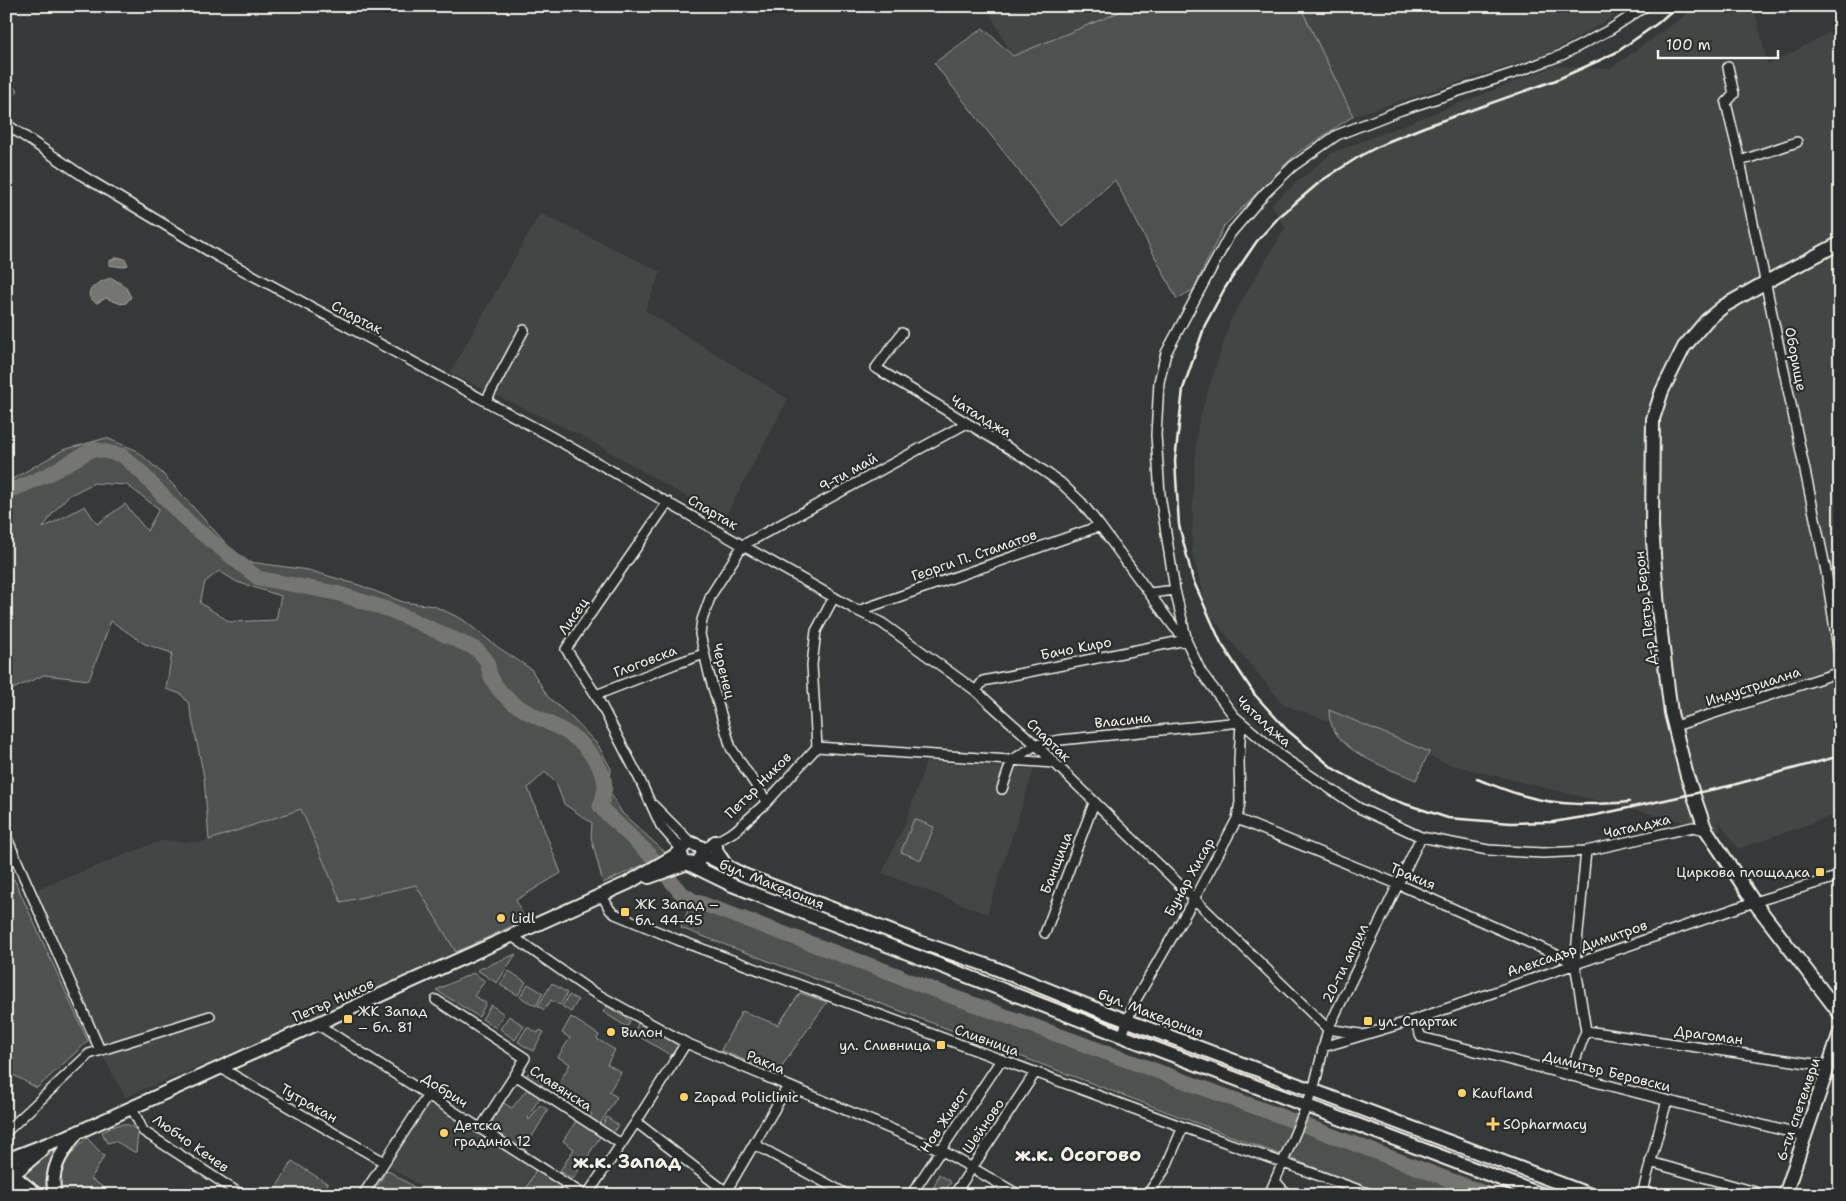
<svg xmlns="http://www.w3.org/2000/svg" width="1846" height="1201" viewBox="0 0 1846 1201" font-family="'Shantell Sans',sans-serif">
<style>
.built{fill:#434645}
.green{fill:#4e514f;stroke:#a1a19c;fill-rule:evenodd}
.water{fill:#757572;stroke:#a8a7a1}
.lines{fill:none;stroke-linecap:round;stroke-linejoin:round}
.river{stroke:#757572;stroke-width:15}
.street-casing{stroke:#f4f1e8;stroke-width:12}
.secondary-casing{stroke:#f4f1e8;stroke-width:16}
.street{stroke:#2a2d2e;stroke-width:9}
.secondary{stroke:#2a2d2e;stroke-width:12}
.rail{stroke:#f4f1e8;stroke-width:2.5}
.poi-dot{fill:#ffd166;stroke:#2a2d2e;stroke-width:2}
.labels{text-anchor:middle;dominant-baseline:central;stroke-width:4.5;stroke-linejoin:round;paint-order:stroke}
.street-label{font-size:14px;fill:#f4f1e8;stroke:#2a2d2e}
.poi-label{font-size:14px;fill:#f4f1e8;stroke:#2a2d2e;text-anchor:start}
.district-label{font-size:19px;font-weight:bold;fill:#f4f1e8;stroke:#2a2d2e}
</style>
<rect width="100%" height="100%" fill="#363939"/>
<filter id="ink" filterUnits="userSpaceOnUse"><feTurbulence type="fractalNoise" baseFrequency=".02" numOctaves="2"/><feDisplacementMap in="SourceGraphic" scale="10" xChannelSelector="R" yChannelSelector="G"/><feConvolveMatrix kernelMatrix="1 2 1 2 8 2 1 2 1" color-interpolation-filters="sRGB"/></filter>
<g filter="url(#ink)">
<path class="built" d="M986 6H1134L1013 57Z
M1300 6H1631L1551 53 1353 116Z
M1698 6H1765L1755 12 1768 65 1840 27V813L1738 849 1718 819 1721 831 1452 765 1284 705 1209 614 1192 553 1193 489 1198 423 1231 319 1285 228 1271 204 1332 153 1555 66 1610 69Z
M540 213 661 272 645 310 788 399 724 519 588 439 450 373Z
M926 762 1034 769 987 914 882 873 906 821Z
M301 809 341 902 416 885 456 952 225 1056 125 1097 100 1050 30 892 160 841 202 842Z
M428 1100 534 1169 520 1195H436L388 1166Z"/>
<path class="green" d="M1134 6H1300L1353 116 1296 154 1224 226 1193 290 1177 299 1115 180 1062 226 934 63 983 28 1013 56Z
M6 83 18 90 6 109Z
M106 438 136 450 163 474 242 561 308 570 359 585 403 602 434 606 462 619 499 648 531 669 548 697 572 718 598 745 611 769 609 791 622 813 667 854 603 883 591 837 592 823 564 804 556 783 545 772 528 788 561 873 516 900 525 920 456 952 416 885 341 902 301 809 209 840 204 777 189 704 181 694 166 689 172 653 145 644 111 621 89 680 44 675 6 692V524L9 521 6 518V479L9 481 63 450ZM94 483 127 485 159 509 147 531 125 504 97 524 85 506 43 528 52 514 68 496ZM219 571 237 582 281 596 276 620 230 622 200 603 205 582Z
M1329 710 1429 752 1416 780C1386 767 1328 750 1329 710Z
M914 819 934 827 921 860 901 852Z
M14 879 88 1041 37 1088 6 1071V883Z
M692 900 1490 1195H1387L681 928Z
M516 954 497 983 477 970Z
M509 971 526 982 518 995 500 985Z
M473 973 485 981 474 996 486 1003 479 1017 436 990Z
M552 983 567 993 560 1005 551 1000 544 1010 538 1006Z
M528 984 543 993 536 1006 520 997Z
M800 993 827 1002 784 1063 779 1075 721 1050 742 1011 778 1025Z
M569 995 578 1000 571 1012 562 1006Z
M491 1005 504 1014 496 1028 482 1019Z
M607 1006 630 1021 627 1027 603 1012Z
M509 1016 524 1026 515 1040 500 1029Z
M571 1017 599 1035 597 1039 615 1050 607 1064 621 1072 609 1092 617 1097 598 1127 589 1120 592 1114 557 1087 570 1064 558 1057 570 1038 562 1033Z
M640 1020 682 1044 674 1057 633 1033Z
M527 1027 538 1033 540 1030 544 1032 533 1051 518 1042Z
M529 1072 544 1081 540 1089 524 1080Z
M527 1089 540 1097 528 1117 529 1120 540 1105 548 1110 524 1150 489 1127 502 1102 512 1108Z
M607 1117 618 1125 611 1136 600 1129Z
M578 1118 602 1134 573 1179 560 1171 574 1149 563 1141Z
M123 1124 129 1125 138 1131 136 1153 115 1141 107 1143 102 1132 117 1125Z
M87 1138 104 1156 91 1179 115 1195H62C55 1172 70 1152 87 1138Z
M58 1149 52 1194 29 1182 24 1176 27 1170Z
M292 1161 328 1184 322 1195H272Z
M536 1169 562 1187 556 1195H523Z
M387 1170 427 1195H372Z
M939 1174 951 1182 942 1195H931Z"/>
<path class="water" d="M117 257 125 259 128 265 122 267 109 265 108 262Z
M112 278 125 286 131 297 126 303 121 304 106 298 97 303C77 293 100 280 112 278Z"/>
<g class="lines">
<path class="river" d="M6 490 17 488 49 474 93 449 122 455 141 472 177 511 195 528 258 578 336 593 390 610 476 649C479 652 484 656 486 660 488 663 488 668 489 671 492 682 500 692 508 699 539 725 574 724 597 763 607 780 607 788 600 806L603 810 649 854 680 892 692 900 897 975 907 980 1283 1117 1490 1195"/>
<g class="street-casing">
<path id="street" d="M1728 67 1734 94 1726 103 1740 161 1826 571 1840 661
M6 124 83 176 217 256 552 437 858 611 882 623 976 691 1036 745 1328 1029
M1740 161 1797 142
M902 333 876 368 1028 460 1061 483 1081 502 1100 526 1174 627 1186 640 1201 672 1234 716 1281 756 1359 808 1421 837 1488 850 1543 853 1586 851 1693 827 1706 830
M486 401 524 330
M668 502 566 649 596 695 639 778 661 826 682 850
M1150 593 1175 590
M858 611 1100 526
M1186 637 1175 590 1160 495 1156 435 1159 382 1166 353 1230 234 1265 193 1293 166 1337 135 1401 110 1514 73 1562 55 1611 29 1646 6
M976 691 983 681 1186 640
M596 695 675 664 704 654
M1675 726 1840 672
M817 747 1054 763
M817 747 812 665 816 631 834 597
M1012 760 1036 745 1060 740 1241 722 1239 760 1240 802 1237 819 1194 899 1134 1003 1122 1036
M1002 789 1012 760
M767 802 731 748 709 674 700 634 702 620 711 595 743 545 967 423
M653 805 691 843
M1237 819 1400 885 1575 963
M6 836 100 1050
M702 850 735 831 767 802 817 747
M602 895 610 910 615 914 678 940 1183 1127 1373 1195
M1045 933 1094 803
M512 936 588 989 686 1043 941 1150 1019 1195
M436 1000 525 1058 515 1075 621 1144
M1414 1020 1421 1037 1805 1136
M317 1024 584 1195
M1328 1029 1360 1034
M1586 1031 1828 1066
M1323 1047 1414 1020 1754 902 1840 876
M221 1068 384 1162
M1569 1076 1586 1031 1575 963 1586 851
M132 1108 143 1131 242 1195
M636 1122 729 1194
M480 1129 515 1075
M6 1132 89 1054 210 1016
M754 1144 848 1195
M1650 1162 1766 1195
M1276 1182 1287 1195
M363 1195 428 1095
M587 1195 636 1122 686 1043
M724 1195 788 1086
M911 1195 1001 1060
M954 1195 1035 1073
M1147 1195 1165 1169 1183 1127
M1269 1195 1307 1105 1315 1083 1328 1029 1421 837
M1642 1195 1667 1100"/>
</g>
<g class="secondary-casing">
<path id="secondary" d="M1840 243 1766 282 1724 306 1707 320 1684 347 1662 391 1653 419 1652 527 1658 609 1671 713 1687 776 1705 828 1754 902 1840 1014
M715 842 717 852 725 864
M703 854 744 875 916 941 992 967 1091 1007 1591 1195
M691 864 698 862 703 854 701 847 691 843C681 845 678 854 685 862L732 885 1122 1036 1543 1195
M649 877 688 863
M6 1160 76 1133 628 883 681 852
M16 1172 42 1150
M15 1177 37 1195
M6 1183C16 1181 19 1173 13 1164
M6 1185 23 1195
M55 1195C49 1170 61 1153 76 1134
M1785 1195 1840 1032"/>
</g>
<use href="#street" class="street"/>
<use href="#secondary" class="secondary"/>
<path class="rail" d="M1677 6 1658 23 1617 52 1598 61 1556 80 1424 127 1387 142 1360 156 1321 181 1279 217 1257 241 1225 288 1205 325 1183 389 1175 461 1179 525 1193 580 1221 643 1255 695 1287 730 1334 769 1387 798 1448 818 1511 823 1553 822 1596 815 1729 786 1840 756
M1477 779C1493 785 1509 792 1525 796 1558 806 1594 805 1629 802"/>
</g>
</g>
<g class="poi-dot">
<rect x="1815" y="867" width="10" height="10" rx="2.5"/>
<rect x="620" y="907" width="10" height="10" rx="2.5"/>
<circle cx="501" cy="918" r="5"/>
<rect x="343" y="1014" width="10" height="10" rx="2.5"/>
<rect x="1363" y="1016" width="10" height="10" rx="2.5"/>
<circle cx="611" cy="1032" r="5"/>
<rect x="936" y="1040" width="10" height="10" rx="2.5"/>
<circle cx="1462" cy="1093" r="5"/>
<circle cx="684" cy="1097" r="5"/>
<path d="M1490.5 1116.5h5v5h5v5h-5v5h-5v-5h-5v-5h5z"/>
<circle cx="444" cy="1133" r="5"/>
</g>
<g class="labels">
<g class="street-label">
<text transform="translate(357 317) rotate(28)">Спартак</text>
<text transform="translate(1796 359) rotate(79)">Оборище</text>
<text transform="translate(981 416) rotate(31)">Чаталджа</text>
<text transform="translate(848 472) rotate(-29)">9-ти май</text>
<text transform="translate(713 512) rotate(30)">Спартак</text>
<text transform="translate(974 555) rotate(-19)">Георги П. Стаматов</text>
<text transform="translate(1645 608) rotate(-96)">Д-р Петър Берон</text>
<text transform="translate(573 616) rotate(-55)">Лисец</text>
<text transform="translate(1076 648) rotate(-11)">Бачо Киро</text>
<text transform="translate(645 661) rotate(-21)">Глоговска</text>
<text transform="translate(724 671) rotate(76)">Черенец</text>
<text transform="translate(1753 686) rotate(-18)">Индустриална</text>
<text transform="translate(1123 720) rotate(-6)">Власина</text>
<text transform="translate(1264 721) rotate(42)">Чаталджа</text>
<text transform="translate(1049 740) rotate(44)">Спартак</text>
<text transform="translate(758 785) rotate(-45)">Петър Ников</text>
<text transform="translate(1637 826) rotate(-13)">Чаталджа</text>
<text transform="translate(1056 863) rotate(-69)">Банщица</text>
<text transform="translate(1413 876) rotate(23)">Тракия</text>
<text transform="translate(1189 877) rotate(-61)">Бунар Хисар</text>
<text transform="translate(772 884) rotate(22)">бул. Македония</text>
<text transform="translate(1577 948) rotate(-19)">Алексадър Димитров</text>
<text transform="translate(1345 963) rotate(-64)">20-ти април</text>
<text transform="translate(333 1000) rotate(-24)">Петър Ников</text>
<text transform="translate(1151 1013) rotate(21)">бул. Македония</text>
<text transform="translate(1709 1035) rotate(8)">Драгоман</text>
<text transform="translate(987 1040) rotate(20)">Сливница</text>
<text transform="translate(766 1062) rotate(23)">Ракла</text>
<text transform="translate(1607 1071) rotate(14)">Димитър Беровски</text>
<text transform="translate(561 1088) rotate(33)">Славянска</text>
<text transform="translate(445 1090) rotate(33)">Добрич</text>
<text transform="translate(309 1103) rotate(30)">Тутракан</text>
<text transform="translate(1798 1109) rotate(-71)">6-ти спетември</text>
<text transform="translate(944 1120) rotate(-56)">Нов Живот</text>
<text transform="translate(983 1126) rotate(-56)">Шейново</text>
<text transform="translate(191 1143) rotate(35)">Любчо Кечев</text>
</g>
<g class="poi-label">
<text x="1810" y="872" text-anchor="end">Циркова площадка</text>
<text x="635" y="904">ЖК Запад –<tspan x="635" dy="16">бл. 44-45</tspan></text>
<text x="511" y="918">Lidl</text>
<text x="358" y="1011">ЖК Запад<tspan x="358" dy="16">– бл. 81</tspan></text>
<text x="1378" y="1021">ул. Спартак</text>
<text x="621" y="1032">Вилон</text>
<text x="931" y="1045" text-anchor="end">ул. Сливница</text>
<text x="1472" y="1093">Kaufland</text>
<text x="694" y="1097">Zapad Policlinic</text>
<text x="1503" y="1124">SOpharmacy</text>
<text x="454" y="1125">Детска<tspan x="454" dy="16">градина 12</tspan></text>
</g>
<g class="district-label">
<text x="1078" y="1154">ж.к. Осогово</text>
<text x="627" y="1161">ж.к. Запад</text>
</g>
</g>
<rect width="1846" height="1201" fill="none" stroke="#2a2d2e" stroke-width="25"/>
<rect x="12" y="12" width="1821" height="1176" fill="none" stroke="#f4f1e8" stroke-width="2" filter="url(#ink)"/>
<path d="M1658 50v8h120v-8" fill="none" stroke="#f4f1e8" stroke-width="2.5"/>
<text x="1666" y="50" font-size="15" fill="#f4f1e8" stroke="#2a2d2e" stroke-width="4" paint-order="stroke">100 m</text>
</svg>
